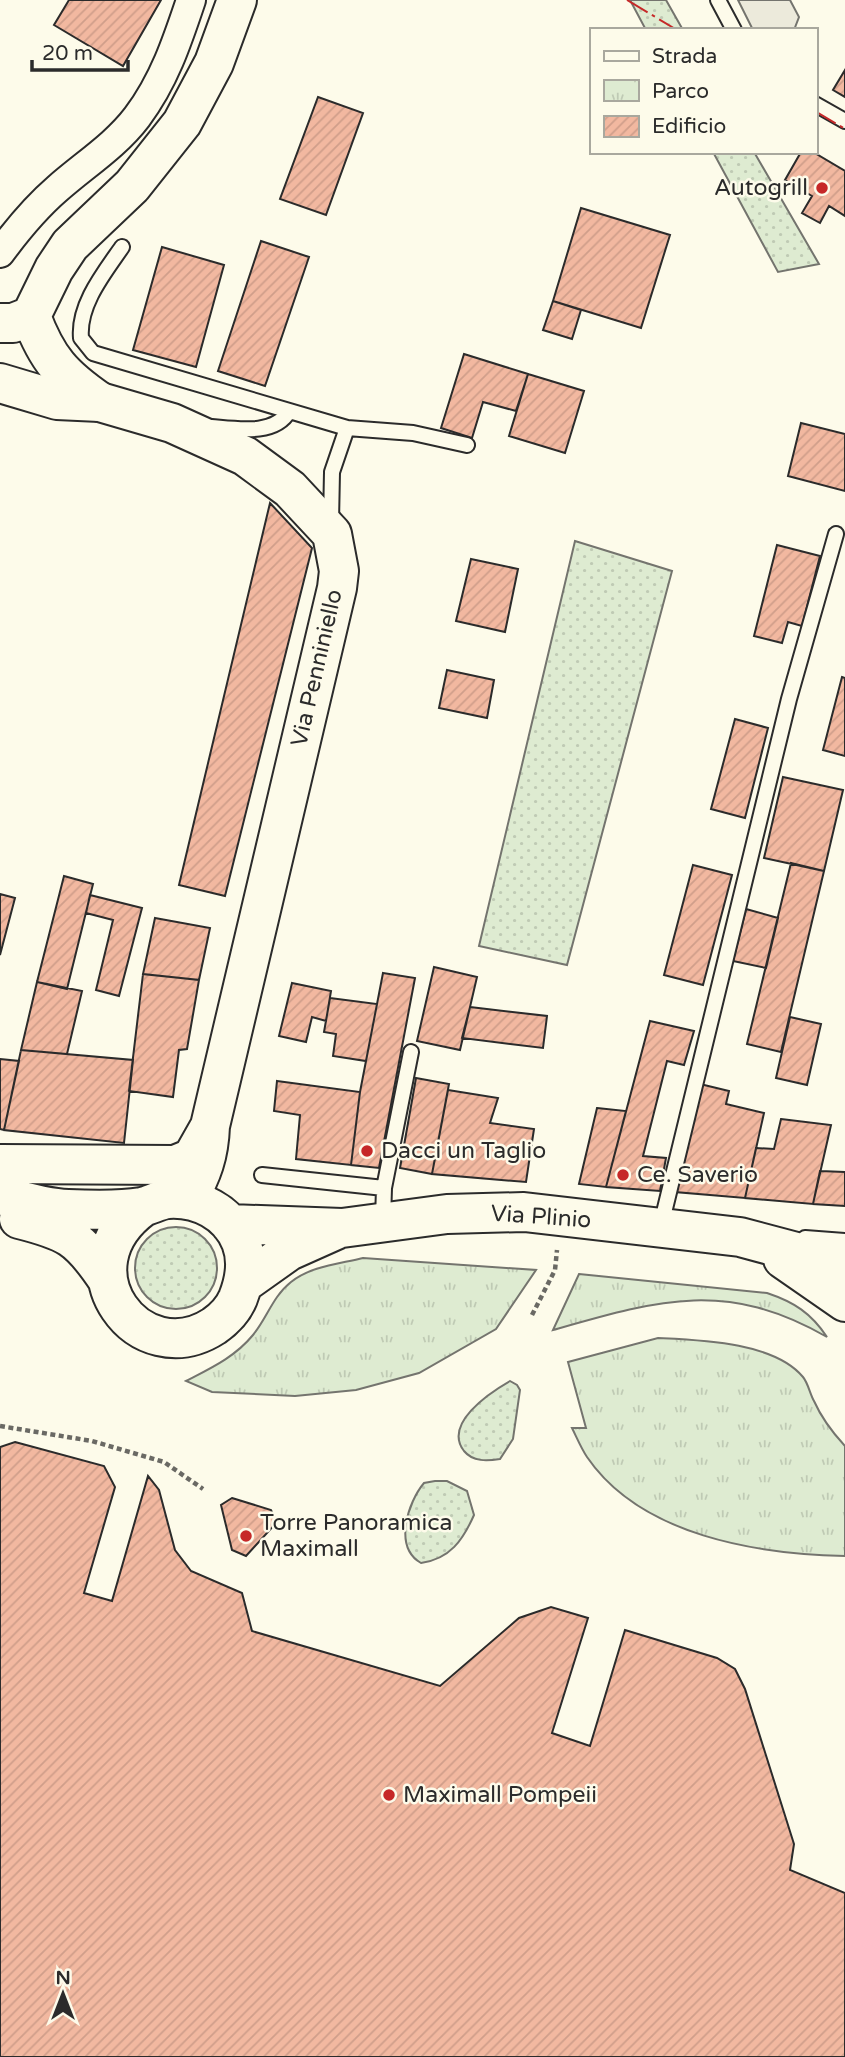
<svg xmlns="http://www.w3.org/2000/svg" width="845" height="2057" viewBox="0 0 845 2057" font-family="'Varela Round',sans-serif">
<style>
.grass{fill:url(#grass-dots);stroke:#74746e;stroke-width:2}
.park{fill:url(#park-tufts);stroke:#74746e;stroke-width:2}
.parking{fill:#eceadb;stroke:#74746e;stroke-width:2}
.building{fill:url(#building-hatch);stroke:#2b2b2b;stroke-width:2}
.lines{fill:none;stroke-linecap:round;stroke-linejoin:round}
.lane-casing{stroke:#2b2b2b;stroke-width:18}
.street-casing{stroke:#2b2b2b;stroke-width:32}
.secondary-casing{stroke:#2b2b2b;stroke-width:42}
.primary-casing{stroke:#2b2b2b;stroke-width:42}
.highway-casing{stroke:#2b2b2b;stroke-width:42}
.path{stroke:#6a6964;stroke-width:4.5;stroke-dasharray:5 3.5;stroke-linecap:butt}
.lane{stroke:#fdfbea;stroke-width:14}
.street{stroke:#fdfbea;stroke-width:28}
.secondary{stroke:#fdfbea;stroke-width:38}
.primary{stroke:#fdfbea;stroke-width:38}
.highway{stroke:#fdfbea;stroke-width:38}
.power{stroke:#c62828;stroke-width:2;stroke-dasharray:24 5 3.5 5;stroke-linecap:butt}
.poi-dot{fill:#c62828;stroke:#fdfbea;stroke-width:2.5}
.labels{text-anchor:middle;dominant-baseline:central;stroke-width:5;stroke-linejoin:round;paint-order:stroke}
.poi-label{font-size:23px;fill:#2b2b2b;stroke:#fdfbea;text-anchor:start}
.street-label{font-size:23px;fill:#2b2b2b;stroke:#fdfbea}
</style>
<defs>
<pattern id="grass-dots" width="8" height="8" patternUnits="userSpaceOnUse" patternTransform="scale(1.75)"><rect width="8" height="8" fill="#deebd1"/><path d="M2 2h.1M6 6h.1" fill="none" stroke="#bfcab4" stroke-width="1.8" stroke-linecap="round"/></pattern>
<pattern id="park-tufts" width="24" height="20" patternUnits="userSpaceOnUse" patternTransform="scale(1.75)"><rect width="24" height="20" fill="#deebd1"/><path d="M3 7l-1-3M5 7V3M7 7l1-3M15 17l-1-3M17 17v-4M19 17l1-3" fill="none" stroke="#bfcab4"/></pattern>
<pattern id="building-hatch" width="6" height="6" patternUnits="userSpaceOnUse" patternTransform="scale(1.75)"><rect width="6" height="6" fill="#f2b8a0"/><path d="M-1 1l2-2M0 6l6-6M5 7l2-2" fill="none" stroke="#d09e8a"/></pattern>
</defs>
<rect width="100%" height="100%" fill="#fdfbea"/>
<path class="grass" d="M630 0H666L683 30H646Z
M713 152H754L819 264 778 272Z
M575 541 672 571 567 965 479 946Z
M135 1268a41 41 0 1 1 82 0a41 41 0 1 1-82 0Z
M510 1381 517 1385 520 1390 513 1439 500 1459C487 1461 473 1462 464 1451 443 1424 489 1393 510 1381Z
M435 1481H447L467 1491 474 1515C463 1540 450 1559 421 1563 393 1547 408 1502 424 1483Z"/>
<path class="park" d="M363 1258 536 1270 496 1329 419 1373 356 1390 295 1396 212 1392 186 1381C211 1368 235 1357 253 1335 267 1318 273 1296 291 1282 311 1266 339 1264 363 1258Z
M579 1274 767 1293C794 1302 811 1313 827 1337 726 1279 658 1300 553 1330Z
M658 1338C700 1340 774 1342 803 1377 808 1383 810 1394 814 1401 822 1419 832 1432 845 1446V1556C757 1554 641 1536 587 1457 581 1448 577 1438 572 1428H586L568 1362Z"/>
<path class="parking" d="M738 0H790L799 17 794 30H753Z"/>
<path class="building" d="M69 0H161L123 66 54 25Z
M845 70V97L833 90Z
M318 97 363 113 326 215 280 199Z
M801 152H813L845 171V216L829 206 820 223 802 213 812 196 785 180Z
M581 208 670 235 641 328 553 301Z
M261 241 309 257 265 386 218 371Z
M162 247 224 265 196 367 133 350Z
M553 301 581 310 572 339 543 330Z
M464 354 528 374 516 411 483 402 472 438 441 428Z
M528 374 584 391 565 453 509 436Z
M801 423 845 434V491L788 476Z
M270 503 312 548 225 896 179 885Z
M777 545 820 556 802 626 788 622 782 643 754 636Z
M471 559 518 569 505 632 456 621Z
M447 670 494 680 487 718 439 708Z
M842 677 845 678V756L823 750Z
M735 719 768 728 745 818 711 809Z
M783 777 843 790 824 871 764 858Z
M791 863 824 871 781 1052 747 1044Z
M693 865 732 875 703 985 664 975Z
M64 876 93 884 67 989 37 982Z
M0 894 15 898 0 955Z
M90 895 142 908 119 996 96 990 113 920 86 913Z
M746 909 778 918 766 968 733 961Z
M155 918 210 928 199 980 143 974Z
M434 967 477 977 460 1050 417 1041Z
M383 973 415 978 379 1168 351 1165 360 1092Z
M143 974 199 980 187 1049 179 1050 173 1097 129 1091Z
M37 982 82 991 67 1054 21 1050Z
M292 983 331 991 326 1021 312 1017 306 1042 279 1036Z
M330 998 377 1004 366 1061 333 1056 336 1034 324 1032Z
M470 1007 547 1016 543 1048 462 1038Z
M790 1017 821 1024 807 1085 776 1078Z
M650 1021 694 1031 684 1065 667 1061 643 1156 666 1158 660 1191 606 1187Z
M21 1050 133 1060 124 1143 4 1130Z
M0 1059 19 1061 4 1130 0 1129Z
M416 1078 449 1084 432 1174 400 1168Z
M277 1081 360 1092 351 1165 296 1159 300 1115 274 1111Z
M700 1084 729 1091 726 1104 764 1113 745 1198 675 1192Z
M448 1090 498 1098 490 1123 534 1129 526 1182 432 1174Z
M597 1108 626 1111 606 1187 579 1184Z
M781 1119 831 1125 813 1204 745 1198 756 1148 774 1149Z
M820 1171 845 1172V1206L813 1204Z
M15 1442 104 1466 115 1487 84 1593 112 1601 148 1476 159 1490 175 1550 191 1571 242 1593 252 1631 440 1686 519 1618 551 1607 588 1618 552 1733 590 1746 625 1630 717 1658 735 1669 745 1689 794 1844 790 1870 845 1893V2057H0V1447Z
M232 1498 271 1510 277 1522 246 1556 232 1550 221 1505Z"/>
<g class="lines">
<g class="lane-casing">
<path id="lane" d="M718 0 734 30
M815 104 845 121
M122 247C104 273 78 305 81 338L93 353 347 428 413 433 467 445
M211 427C236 429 275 436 289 411
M331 522 332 472 347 428
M262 1175 384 1188
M383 1220 384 1188 411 1052
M661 1225 789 699 836 534
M805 1238 845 1241"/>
</g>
<g class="street-casing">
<path id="street" d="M0 253C17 230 35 208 57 189 84 165 115 146 137 117 164 81 177 42 191 0"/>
</g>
<g class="secondary-casing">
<path id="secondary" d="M0 383 57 400 100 402 172 423 245 456 290 489 332 534 339 571 337 588 210 1126C209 1155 202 1174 188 1199
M0 1164 175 1165 192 1158 209 1128"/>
</g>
<g class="primary-casing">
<path id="primary" d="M0 1195C22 1201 45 1208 68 1209 91 1210 119 1211 142 1207 151 1205 159 1200 168 1199 198 1197 229 1212 241 1242 248 1260 245 1280 238 1298 233 1310 224 1319 214 1326 140 1374 59 1269 143 1207
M19 1219C67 1231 79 1237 107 1279
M230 1224 342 1228 447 1214 524 1212 740 1237 845 1265
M783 1259 845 1302
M244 1283 289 1251 336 1230"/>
</g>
<g class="highway-casing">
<path id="highway" d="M31 316C47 359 62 376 100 402
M0 323H13L31 316 54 269 70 245 132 186 182 123 214 63 237 0"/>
</g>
<path class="path" d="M532 1315 555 1270 557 1250
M0 1426 92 1441 164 1462 203 1489"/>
<use href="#lane" class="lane"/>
<use href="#street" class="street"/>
<use href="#secondary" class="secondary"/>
<use href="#primary" class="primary"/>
<use href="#highway" class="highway"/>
<path class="power" d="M627 0 677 30
M815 111 845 129"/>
</g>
<g class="poi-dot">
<circle cx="822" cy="188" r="7"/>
<circle cx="367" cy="1151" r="7"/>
<circle cx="623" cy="1175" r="7"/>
<circle cx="246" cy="1536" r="7"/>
<circle cx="389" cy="1795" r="7"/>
</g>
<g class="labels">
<g class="poi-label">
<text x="808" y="188" text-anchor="end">Autogrill</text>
<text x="381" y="1151">Dacci un Taglio</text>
<text x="637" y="1175">Ce. Saverio</text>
<text x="260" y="1523">Torre Panoramica<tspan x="260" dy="26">Maximall</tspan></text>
<text x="403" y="1795">Maximall Pompeii</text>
</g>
<g class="street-label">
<text transform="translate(317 668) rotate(-77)">Via Penniniello</text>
<text transform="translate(541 1217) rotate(4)">Via Plinio</text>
</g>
</g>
<rect x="590" y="28" width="228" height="126" fill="#fdfbea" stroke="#a9a89e" stroke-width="2"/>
<rect x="604" y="51" width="35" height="10" fill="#fdfbea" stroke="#a9a89e" stroke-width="2"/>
<text x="652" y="63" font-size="21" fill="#2b2b2b">Strada</text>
<rect x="604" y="80" width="35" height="21" fill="url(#park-tufts)" stroke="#a9a89e" stroke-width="2"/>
<text x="652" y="98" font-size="21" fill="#2b2b2b">Parco</text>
<rect x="604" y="116" width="35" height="21" fill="url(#building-hatch)" stroke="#a9a89e" stroke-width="2"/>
<text x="652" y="133" font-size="21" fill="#2b2b2b">Edificio</text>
<g transform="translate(63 1994)" stroke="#fdfbea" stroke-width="5" paint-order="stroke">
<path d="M0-5L12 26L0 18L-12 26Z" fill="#2b2b2b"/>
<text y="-10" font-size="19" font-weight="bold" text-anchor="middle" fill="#2b2b2b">N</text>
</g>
<path d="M32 60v10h96v-10" fill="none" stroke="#2b2b2b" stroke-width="3.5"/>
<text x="42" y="60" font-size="21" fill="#2b2b2b" stroke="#fdfbea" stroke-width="5" paint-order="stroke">20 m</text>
</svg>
